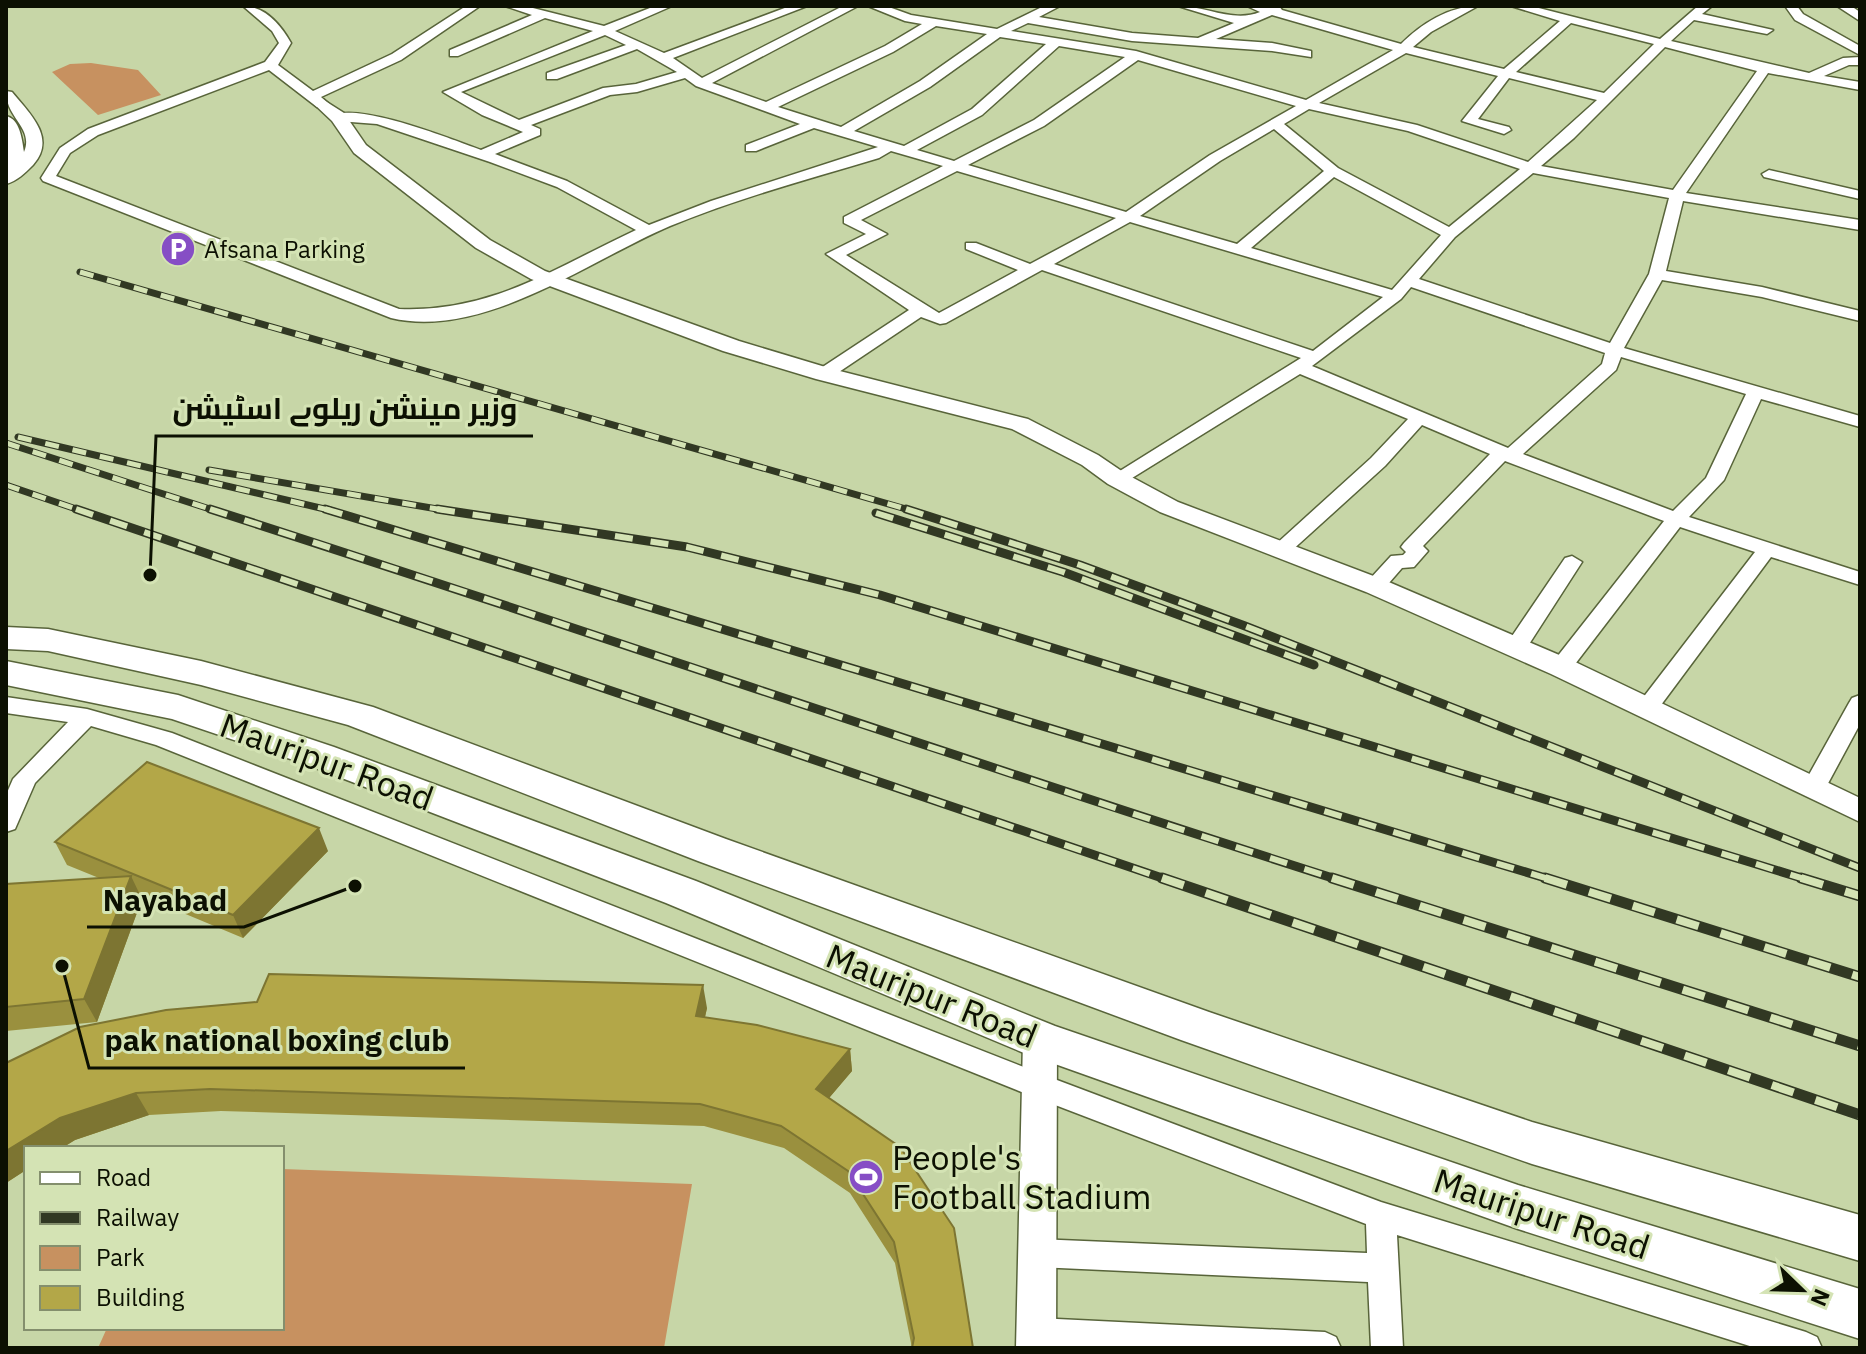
<svg xmlns="http://www.w3.org/2000/svg" width="1866" height="1354" viewBox="0 0 1866 1354" font-family="'IBM Plex Sans',Cairo,sans-serif">
<style>
.green{fill:#c79160}
.lines{fill:none;stroke-linecap:round;stroke-linejoin:round}
.minor-casing{stroke:#58643a;stroke-width:3}
.tertiary-casing{stroke:#58643a;stroke-width:3}
.trunk-casing{stroke:#58643a;stroke-width:3}
.minor{fill:#fff;fill-rule:evenodd}
.tertiary{fill:#fff;fill-rule:evenodd}
.trunk{fill:#fff;fill-rule:evenodd}
.rail-far2-casing{stroke:#313823;stroke-width:7}
.rail-far1-casing{stroke:#313823;stroke-width:9}
.rail-casing{stroke:#313823;stroke-width:11}
.rail-far2{stroke:#d4e3b4;stroke-width:5;stroke-dasharray:14;stroke-linecap:butt}
.rail-far1{stroke:#d4e3b4;stroke-width:6;stroke-dasharray:18;stroke-linecap:butt}
.rail{stroke:#d4e3b4;stroke-width:8;stroke-dasharray:23;stroke-linecap:butt}
.wall{fill:#9a903e}
.shaded-wall{fill:#7d7532}
.building{fill:#b3a748;stroke:#7d7532;stroke-width:2}
.labels{text-anchor:middle;dominant-baseline:central;stroke-width:6;stroke-linejoin:round;paint-order:stroke}
.far-poi-label{font-size:24px;fill:#0c1002;stroke:#d4e3b4;text-anchor:start}
.near-street-label{font-size:34px;fill:#0c1002;stroke:#d4e3b4}
.near-poi-label{font-size:34px;fill:#0c1002;stroke:#d4e3b4;text-anchor:start}
.leader{fill:none;stroke:#0c1002;stroke-width:3}
.callout-dot{fill:#0c1002;stroke:#d4e3b4;stroke-width:3}
.callout-label{font-size:30px;text-anchor:middle;font-weight:bold;fill:#0c1002;stroke:#d4e3b4;stroke-width:6;stroke-linejoin:round;paint-order:stroke}
</style>
<rect width="100%" height="100%" fill="#c7d6a7"/>
<path class="green" d="M91 63 138 70 161 95 98 115 52 72 70 64Z
M282 1169 692 1184 664 1348H98L107 1328H282Z"/>
<g class="lines">
<g class="minor-casing">
<path id="minor" d="M243 6C265 6 281 25 291 43L278 65 313 91 392 54 466 6H480L401 60 321 97 329 104 327 107H317L269 70 98 135 70 153 56 176 399 309C492 313 556 267 636 230L557 187 490 162 377 124 338 121 331 117C354 100 453 140 481 150L523 132 482 115 443 92 593 31 545 18 458 56H450V50L532 15 505 6H525L604 26 655 6H672L615 31 664 53 790 6H807L673 58 702 78 843 6H858L712 83 766 102 885 46 922 24 905 21 868 6H886L911 15 997 29 1044 6H1060L1039 17 1132 33 1198 38 1234 23 1178 6C1206 6 1234 23 1260 12L1247 6H1279L1282 10 1401 44C1421 24 1449 6 1478 6L1431 32 1413 47 1504 69 1560 21 1511 6H1531L1660 39 1698 6H1712L1702 14 1773 30 1767 34 1694 20 1671 41 1809 73 1843 58 1860 57V65H1849L1824 76 1860 82V90L1768 73 1686 193 1860 220V230L1683 201 1666 271 1762 287 1860 311V321L1762 297 1662 280 1624 348 1860 416V427L1761 399 1724 480 1689 517 1860 572V585L1771 557 1655 713H1639L1636 708 1639 703 1755 552 1680 527 1569 672H1553L1550 667 1553 662 1664 521 1505 461 1423 546 1428 551 1414 567 1402 568 1382 591H1368L1365 586 1368 581 1391 556 1403 555 1406 552 1401 547 1404 543 1490 454 1422 425 1385 466 1289 553H1275L1272 549 1275 545 1371 458 1408 419 1300 374 1124 483H1110L1107 479 1301 358 1042 270 946 323 940 324 921 317 830 378H818L815 374 818 370 909 310 826 254 866 234 844 223V217L943 166 891 151 879 158C809 179 738 198 670 226 590 260 483 340 391 318L43 181 41 178 60 148 88 129 265 62 279 43 272 31ZM1272 15 1393 50 1306 100 1136 51 1011 31 1028 23 1132 41 1272 51 1311 57V51L1272 43 1216 39ZM1571 23 1654 44 1604 93 1516 72ZM936 26 987 34 920 81 841 127 778 107 893 52ZM605 35 626 45 547 73V79H557L637 49 677 72 636 84 603 88 519 120 461 92ZM1000 37 1046 44 972 109 904 146 854 131 930 87ZM1059 46 1125 57 1034 120 954 161 917 150 982 115ZM1665 47 1757 71 1673 190 1541 166 1574 138ZM1406 53 1498 76 1462 121 1504 134 1511 130 1509 127 1478 119 1509 78 1597 100 1528 162 1417 125 1319 103ZM1138 60 1296 106 1210 155 1126 212 968 165 1044 126ZM685 78 696 86 800 124 746 145V151H756L814 128 878 147 711 201 649 225 567 181 495 154 540 135V129L531 125 610 95 637 92ZM1309 109 1408 131 1520 169 1449 227 1338 168 1284 124ZM1274 129 1324 171 1237 244 1140 216 1220 161ZM957 171 1116 218 1030 264 976 243H966V249L1018 270 939 313 846 255 887 234 861 220ZM1533 173 1669 198 1649 274 1610 343 1419 279 1455 237ZM1334 177 1441 235 1392 290 1251 248ZM1130 222 1383 297 1313 351 1054 264ZM1411 287 1605 353 1602 364 1508 448 1312 366 1401 299ZM1621 357 1746 394 1706 478 1673 511 1523 454 1616 370Z
M1785 6H1797L1803 14 1860 46V55L1795 20Z
M1837 6H1851L1860 12V21Z
M1769 170 1860 191V199L1764 177 1762 174Z
M1572 556 1582 562 1524 652H1508L1505 647 1508 642 1565 558Z
M1860 695V724L1825 789 1821 795 1813 798 1805 795 1801 789 1849 703 1852 698Z
M6 697 87 709 172 733 1049 1077 1381 1202 1806 1332 1817 1337 1822 1348H1756L1397 1235 1403 1348H1371L1368 1282 1037 1267 1026 1263 1022 1253 1026 1243 1037 1239 1367 1253 1366 1224 1029 1095 156 745 91 726 35 783 15 829 6 832V795L13 779 68 722 6 713Z
M1037 1318 1325 1332 1336 1337 1341 1348H1036L1026 1344 1021 1333 1026 1322Z"/>
</g>
<g class="tertiary-casing">
<path id="tertiary" d="M6 91 12 92C30 114 57 138 33 165 25 173 17 181 6 184V116C20 119 22 139 24 152 34 127 6 119 6 91Z
M322 99 344 113 366 145 490 240 545 271 739 341 832 369 1028 419 1098 455 1126 474 1178 502 1384 580 1571 660 1860 798V822L1551 674 1366 592 1160 512 1108 484 1082 465 1012 429 816 379 723 351 531 279 476 248 354 153 332 121 314 104Z
M1040 1025 1052 1030 1057 1040 1056 1348H1016L1023 1040 1028 1030Z"/>
</g>
<g class="trunk-casing">
<path id="trunk" d="M6 627 48 629 201 661 373 707 726 839 1209 1012 1532 1122 1860 1215V1261L1532 1164 1181 1040 698 861 348 725 201 685 48 651 6 649Z
M6 661 178 695 334 747 696 881 1055 1026 1518 1185 1860 1289V1339L1518 1229 1024 1053 666 903 308 765 172 719 6 685Z"/>
</g>
<use href="#minor" class="minor"/>
<use href="#tertiary" class="tertiary"/>
<use href="#trunk" class="trunk"/>
<g class="rail-far2-casing">
<path id="rail-far2" d="M80 272 913 511
M18 437 333 511
M6 443 216 511
M209 470 449 511
M6 485 82 511"/>
</g>
<g class="rail-far1-casing">
<path id="rail-far1" d="M76 509 1168 880
M210 509C587 630 961 760 1339 880
M325 509 1552 880
M437 509 687 547 880 595 1808 880
M906 509 1080 565 1245 626 1860 868
M876 513 1063 572 1314 665"/>
</g>
<g class="rail-casing">
<path id="rail" d="M1162 878 1860 1115
M1332 878 1860 1046
M1545 878 1860 977
M1801 878 1860 896"/>
</g>
<use href="#rail-far2" class="rail-far2"/>
<use href="#rail-far1" class="rail-far1"/>
<use href="#rail" class="rail"/>
</g>
<path class="wall" d="M55 842 328 851 243 938 140 895 142 899 97 1022 6 1031V884L99 878 67 865Z
M707 1008 705 1017 850 1049 852 1071 829 1098 954 1228 912 1348 895 1263 850 1193 784 1148 704 1126 221 1111 149 1115 75 1140 62 1148H26V1170L6 1183V1063Z"/>
<path class="shaded-wall" d="M319 828 328 851 243 938 233 915Z
M131 876 142 899 97 1022 84 999Z
M703 985 707 1008 700 1039 696 1016Z
M850 1049 852 1071 818 1111 816 1089Z
M136 1093 149 1115 75 1140 62 1148H26V1170L6 1183V1151L60 1118Z"/>
<path class="building" d="M147 762 319 828 233 915 55 842Z
M131 876 84 999 6 1007V884Z
M269 974 703 985 696 1016 757 1025 850 1049 816 1089 900 1147 954 1228 973 1348H912L914 1338 894 1242 848 1171 781 1126 700 1104 210 1089 136 1093 60 1118 6 1151V1063L80 1027 166 1010 257 1002Z"/>
<defs>
<g id="parking-disc" transform="scale(1.8)"><circle r="9.5" fill="#864ec5" stroke="#d4e3b4"/><path d="M-3.5-5.5H1a3.5 3.5 0 0 1 0 7H-1V5.5H-3.5ZM-1-3.4V-.6H.8a1.4 1.4 0 0 0 0-2.8Z" fill="#fff"/></g>
<g id="stadium-disc" transform="scale(1.8)"><circle r="9.5" fill="#864ec5" stroke="#d4e3b4"/><path d="M0-5a6.5 5 0 1 0 0 10a6.5 5 0 1 0 0-10ZM-3.5-1.8h7v3.6h-7Z" fill="#fff"/></g>
</defs>
<g fill-rule="evenodd">
<use href="#parking-disc" x="178" y="249"/>
<use href="#stadium-disc" x="866" y="1177"/>
</g>
<g class="labels">
<g class="far-poi-label">
<text x="204" y="249">Afsana Parking</text>
</g>
<g class="near-street-label">
<text transform="translate(327 761) rotate(20)">Mauripur Road</text>
<text transform="translate(932 995) rotate(22)">Mauripur Road</text>
<text transform="translate(1542 1213) rotate(18)">Mauripur Road</text>
</g>
<g class="near-poi-label">
<text x="892" y="1157">People's<tspan x="892" dy="39">Football Stadium</tspan></text>
</g>
</g>
<path class="leader" d="M150 575L156 436H533M355 886L244 927H87M62 966L89 1068H465"/>
<g class="callout-dot">
<circle cx="150" cy="575" r="8"/>
<circle cx="355" cy="886" r="8"/>
<circle cx="62" cy="966" r="8"/>
</g>
<g class="callout-label">
<text x="345" y="419">وزیر مینشن ریلوے اسٹیشن</text>
<text x="165" y="911">Nayabad</text>
<text x="277" y="1051">pak national boxing club</text>
</g>
<rect width="1866" height="1354" fill="none" stroke="#0c1002" stroke-width="16"/>
<rect x="24" y="1146" width="260" height="184" fill="#d4e3b4" stroke="#848f6d" stroke-width="2"/>
<rect x="40" y="1172" width="40" height="12" fill="#ffffff" stroke="#848f6d" stroke-width="2"/>
<text x="96" y="1186" font-size="24" fill="#0c1002">Road</text>
<rect x="40" y="1212" width="40" height="12" fill="#313823" stroke="#848f6d" stroke-width="2"/>
<text x="96" y="1226" font-size="24" fill="#0c1002">Railway</text>
<rect x="40" y="1246" width="40" height="24" fill="#c79160" stroke="#848f6d" stroke-width="2"/>
<text x="96" y="1266" font-size="24" fill="#0c1002">Park</text>
<rect x="40" y="1286" width="40" height="24" fill="#b3a748" stroke="#848f6d" stroke-width="2"/>
<text x="96" y="1306" font-size="24" fill="#0c1002">Building</text>
<g transform="translate(1802 1290) rotate(113)" stroke="#d4e3b4" stroke-width="6" paint-order="stroke">
<path d="M0-6L14 30L0 20L-14 30Z" fill="#0c1002"/>
<text y="-12" font-size="22" font-weight="bold" text-anchor="middle" fill="#0c1002">N</text>
</g>
</svg>
